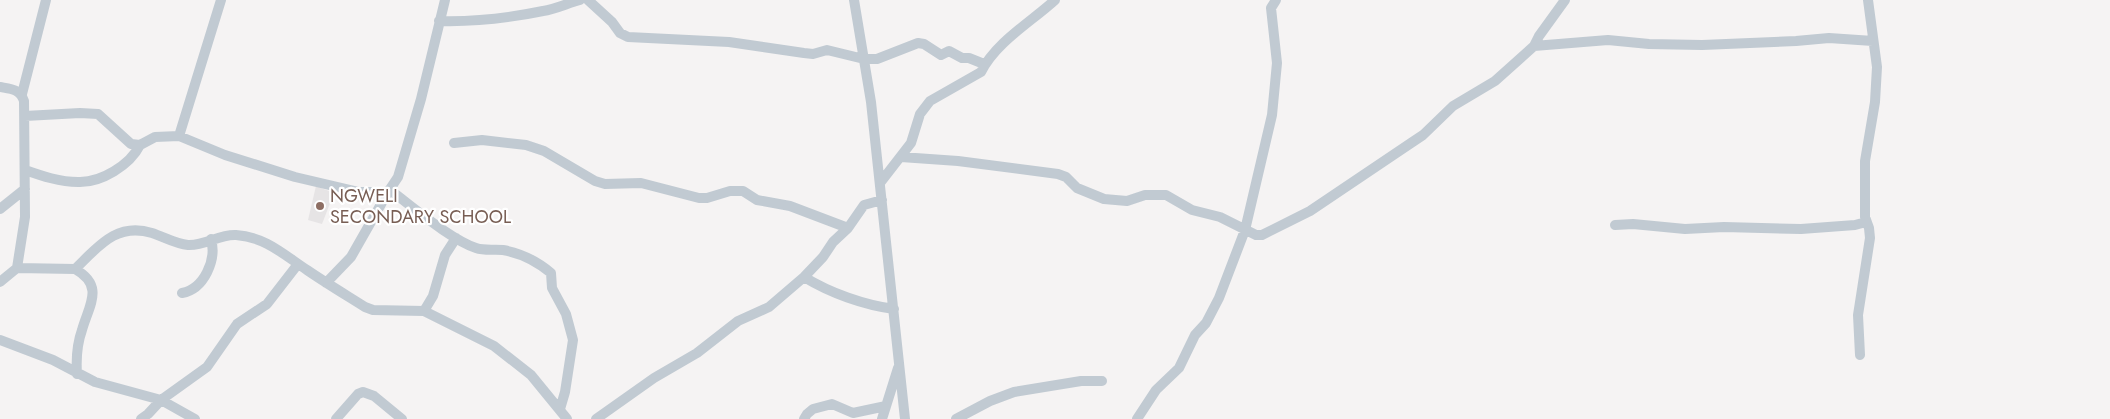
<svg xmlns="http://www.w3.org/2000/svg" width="2110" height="419" viewBox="0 0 2110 419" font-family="Jost,sans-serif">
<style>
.education{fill:#e6e4e5}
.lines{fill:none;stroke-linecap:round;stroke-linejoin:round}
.minor{stroke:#c1cad2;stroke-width:10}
.education-dot{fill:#8d6e63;stroke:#fff;stroke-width:2}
.labels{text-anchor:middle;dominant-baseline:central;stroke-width:4.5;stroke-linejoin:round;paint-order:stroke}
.education-label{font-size:18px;fill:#785e54;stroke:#fff;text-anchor:start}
</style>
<rect width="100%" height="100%" fill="#f5f3f3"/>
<path class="education" d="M316 186 334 193 322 224 308 220Z"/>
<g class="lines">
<path class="minor" d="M588 0 612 22 620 33 628 37 729 42 804 53 813 54 827 50 864 59H877L918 43 924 44 941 55 949 51 962 58H969L984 64
M854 0 871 102 905 419
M439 21C474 22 509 18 543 11 556 9 568 3 580 0
M1534 46 1539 36 1565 0
M0 87C11 89 20 89 24 101L25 217 17 268 0 282
M22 94 46 0
M25 116 80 113 98 114 131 144 140 145 155 137 179 136 225 155 295 177 359 192H388L398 177 421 99 445 0
M179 136 221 0
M454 143 482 140 526 145 544 151 595 181 605 184 641 183 699 198H707L730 191H743L757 200 790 206 848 228
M901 157 958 161 1058 174 1066 177 1077 188 1104 199 1127 201 1145 195H1166L1192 210 1220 217 1256 235H1262L1310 211 1411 143 1423 135 1453 106 1495 81 1534 46 1608 40 1649 44 1702 45 1796 41 1829 38 1873 41
M25 170C42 176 60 182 78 182 101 183 130 165 140 145
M880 183 911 143 920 114 930 101 981 72C996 42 1031 22 1055 0
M390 190C413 207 450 239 476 248 485 251 494 249 503 250 520 253 538 262 551 273L552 288 566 314 573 340 565 392 560 409
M0 209 25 189
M1615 225 1633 224 1685 229 1724 227 1801 229 1855 225 1866 222
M17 268 75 269C98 247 116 222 152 233 164 237 176 244 188 245 205 246 219 234 236 235 266 237 284 255 307 270 326 283 346 295 365 307L373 310 424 311 494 346 531 375 567 419
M75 269C105 286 89 305 82 330 77 344 76 359 77 374
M804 277C830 293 864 305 894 309
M326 283 351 257 388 192
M182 293C204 289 217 260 211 239
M424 311 433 296 445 255 456 238
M0 340 53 360 95 382 161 400 195 419
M1860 355 1858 315 1870 238 1869 228 1865 217V161L1875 102 1877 67 1868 0
M141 419 148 414 161 400 207 367 237 324 267 304 298 264
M336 419 358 394 363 392 374 396 402 419
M596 419 654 378 697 353 738 321 769 307 804 277 823 257 833 242 848 228 864 205 882 200
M804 419 807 414 813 409 832 404 853 413 886 406
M882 419 898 368
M956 419 990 401 1014 392 1081 381H1102
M1137 419 1156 390 1179 368 1195 335 1206 323 1219 298 1245 230 1272 115 1277 63 1271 8 1276 0"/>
</g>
<circle class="education-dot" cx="320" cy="206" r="5"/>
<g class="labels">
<g class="education-label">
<text x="330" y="196">NGWELI<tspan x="330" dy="21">SECONDARY SCHOOL</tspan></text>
</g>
</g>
</svg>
